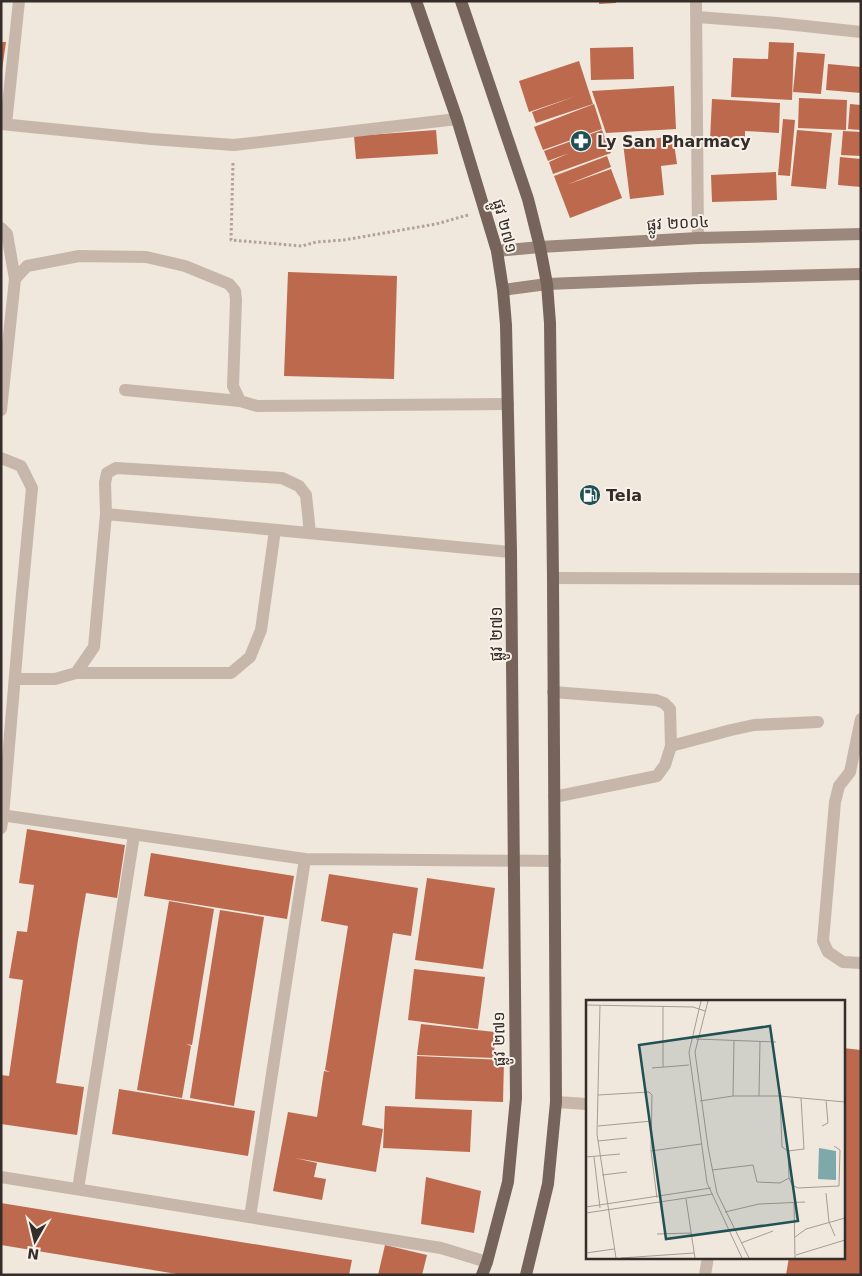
<svg xmlns="http://www.w3.org/2000/svg" width="862" height="1276" viewBox="0 0 862 1276" font-family="'DejaVu Sans','Noto Sans Khmer',sans-serif">
<style>
.building{fill:#bd694e}
.lines{fill:none;stroke-linecap:round;stroke-linejoin:round}
.path{stroke:#b3a194;stroke-width:3;stroke-dasharray:2.5 2.5;stroke-linecap:butt}
.lane{stroke:#c7b7aa;stroke-width:12}
.street{stroke:#c7b7aa;stroke-width:12}
.secondary{stroke:#9b877b;stroke-width:12}
.primary{stroke:#76645b;stroke-width:12}
.labels{text-anchor:middle;dominant-baseline:central;stroke-width:4;stroke-linejoin:round;paint-order:stroke}
.poi-label{font-size:16px;font-weight:bold;fill:#352d29;stroke:#f8f1e9;text-anchor:start}
.street-label{font-size:16px;fill:#352d29;stroke:#f8f1e9}
.inset-road{fill:none;stroke:#a59d95;stroke-width:1}
.view{fill:#215154;fill-opacity:0.15;stroke:#215154;stroke-width:2.5}
.inset-edge{fill:none;stroke:#352d29;stroke-width:2.5}
</style>
<rect width="100%" height="100%" fill="#f0e7dd"/>
<path class="building" d="M599 1H616V3L599 4Z
M1 42H6L2 70H1Z
M769 42 794 43 792 100 731 97 733 58 768 59Z
M633 47 634 79 591 80 590 48Z
M797 52 825 54 821 94 793 92Z
M579 61 593 104 536 123 532 112 576 96 529 112 519 81Z
M828 64 861 67V93L826 90Z
M674 86 676 129 606 133 592 91Z
M799 98 847 100 846 130 798 128Z
M712 99 780 103 779 133 745 131V142L710 140Z
M594 104 602 129 543 150 534 127Z
M850 104 861 105V130L848 129Z
M783 119 795 120 790 176 778 175Z
M436 130 438 154 356 159 354 136Z
M602 130 611 153 553 174 549 162 569 153 548 161 544 151Z
M797 130 832 133 826 189 791 186Z
M843 131 861 132V156L841 155Z
M673 136 677 164 661 166 664 195 630 199 623 143Z
M607 156 611 167 566 185 611 169 622 198 570 218 554 176Z
M840 157 861 159V187L838 185Z
M776 172 777 200 712 202 711 175Z
M288 272 397 276 394 379 284 376Z
M27 829 125 845 117 898 86 893 78 940 56 1083 84 1087 77 1135 1 1124V1075L9 1076 23 980 9 978 17 931 27 932 34 885 19 883Z
M151 853 294 876 287 919 144 896Z
M329 874 418 888 411 936 393 933 362 1125 383 1129 376 1172 295 1158 317 1163 314 1177 326 1179 322 1200 273 1191 288 1112 317 1117 324 1071 330 1072 325 1070 348 926 321 921Z
M427 878 495 888 483 969 415 960Z
M169 901 214 909 192 1045 186 1044 191 1046 182 1098 137 1090Z
M220 910 264 917 234 1106 190 1098Z
M414 969 485 977 478 1029 408 1020Z
M421 1024 495 1032 494 1058 417 1055Z
M843 1048 861 1050V1275H786L789 1257H843Z
M417 1056 504 1060 503 1102 415 1099Z
M119 1089 255 1111 248 1156 112 1134Z
M385 1106 472 1110 470 1152 383 1148Z
M426 1177 481 1191 474 1233 421 1224Z
M1 1203 352 1260 349 1275H183L1 1245Z
M385 1245 427 1255 422 1275H378Z"/>
<g class="lines">
<path class="path" d="M233 163 231 240 302 246 316 242 344 240 436 224 468 215"/>
<path class="lane" d="M125 390 240 401
M106 514 105 483 107 473 116 468 282 478 299 486 306 495 310 533
M76 673H231L250 657 261 630 275 530
M15 679H55L76 673 94 647 106 514 511 552
M553 692 656 700 664 703 670 709 671 746 665 765 657 776 554 797
M671 746 731 730 754 725 818 722
M1 828 3 816"/>
<path class="street" d="M696 1 698 238
M697 17 777 23 861 32
M1 124 151 139 234 145 457 119
M6 124 19 1
M1 228 7 234 15 279
M1 410 15 279 27 266 79 256 146 257 185 266 229 284 235 291 236 300 233 386 240 401 257 406 508 404
M1 458 21 466 32 488 21 605 3 816
M553 578 861 579
M861 719 850 772 839 786 835 802 823 941 828 952 843 962 861 963
M1 815 305 859 555 861
M556 1102 587 1104
M1 1177 441 1248 487 1262
M78 1189 134 835
M250 1217 305 859
M705 1275 708 1257"/>
<path class="secondary" d="M497 251 540 247 698 238 861 234
M503 290 547 284 700 278 861 274"/>
<path class="primary" d="M416 1 457 119 497 251 503 290 506 325 511 552 516 1098 508 1182 487 1262 482 1275
M461 1 528 199 540 247 547 284 550 323 553 578 556 1102 548 1184 526 1275"/>
</g>
<defs>
<g id="pharmacy-disc" transform="scale(1.125)"><circle r="9.5" fill="#215154" stroke="#f8f1e9"/><path d="M-2-6h4v4h4v4h-4v4h-4v-4h-4v-4h4Z" fill="#fff"/></g>
<g id="fuel-disc" transform="scale(1.125)"><circle r="9.5" fill="#215154" stroke="#f8f1e9"/><path d="M-5.5-6h7V0h2V4h1.3V-2.5L3-4.5l.8-.8L6-3V5H2.5V1h-1V6h-7ZM-4.2-4.7v3.2H.2V-4.7Z" fill="#fff"/></g>
</defs>
<g fill-rule="evenodd">
<use href="#pharmacy-disc" x="581" y="141"/>
<use href="#fuel-disc" x="590" y="495"/>
</g>
<g class="labels">
<g class="poi-label">
<text x="597" y="141">Ly San Pharmacy</text>
<text x="606" y="495">Tela</text>
</g>
<g class="street-label">
<text transform="translate(678 223) rotate(-3)">ផ្លូវ ២០០៤</text>
<text transform="translate(505 226) rotate(75)">ផ្លូវ ២៧១</text>
<text transform="translate(496 634) rotate(-90)">ផ្លូវ ២៧១</text>
<text transform="translate(499 1039) rotate(-91)">ផ្លូវ ២៧១</text>
</g>
</g>
<g transform="translate(586 1000)">
<rect width="259" height="259" fill="#f0e7dd"/>
<path d="M233 148 250 151V180L232 179Z" fill="#7ea9ab"/>
<path class="inset-road" d="M115 1 103 52 121 183 156 258M122 1 109 52 122 147 131 193 163 258M0 5 107 7 119 11M14 5 11 134 30 258M77 6V67M110 39 190 42M66 68 103 65M12 95 63 92 66 95 65 151 71 198M147 96 148 41M173 96 174 41M194 96 196 147 202 151 218 149 215 98M114 101 147 96H194L259 102M12 126 66 121M236 126 242 123 240 100M12 141 41 138M65 151 115 144M0 157 34 154M8 157 14 208M126 170 167 165 171 182 194 183 203 178 202 151M16 175 41 172M203 178 206 185 212 188 253 186 254 150 248 146M240 193 243 222 249 236M100 199 109 258M208 202 209 258M0 207 125 188M139 212 173 204 219 202M0 213 127 194M71 234 105 233M209 237 220 229 259 218M155 243 187 231M0 253 28 249M210 255 259 240M35 258 108 253"/>
<path class="view" d="M184 26 212 221 80 239 53 45Z"/>
<rect width="259" height="259" class="inset-edge"/>
</g>
<rect width="862" height="1276" fill="none" stroke="#352d29" stroke-width="5"/>
<g transform="translate(35 1241) rotate(188)" stroke="#f8f1e9" stroke-width="4" paint-order="stroke">
<path d="M0-4L9 19L0 12L-9 19Z" fill="#352d29"/>
<text y="-8" font-size="14" font-weight="bold" text-anchor="middle" fill="#352d29">N</text>
</g>
</svg>
